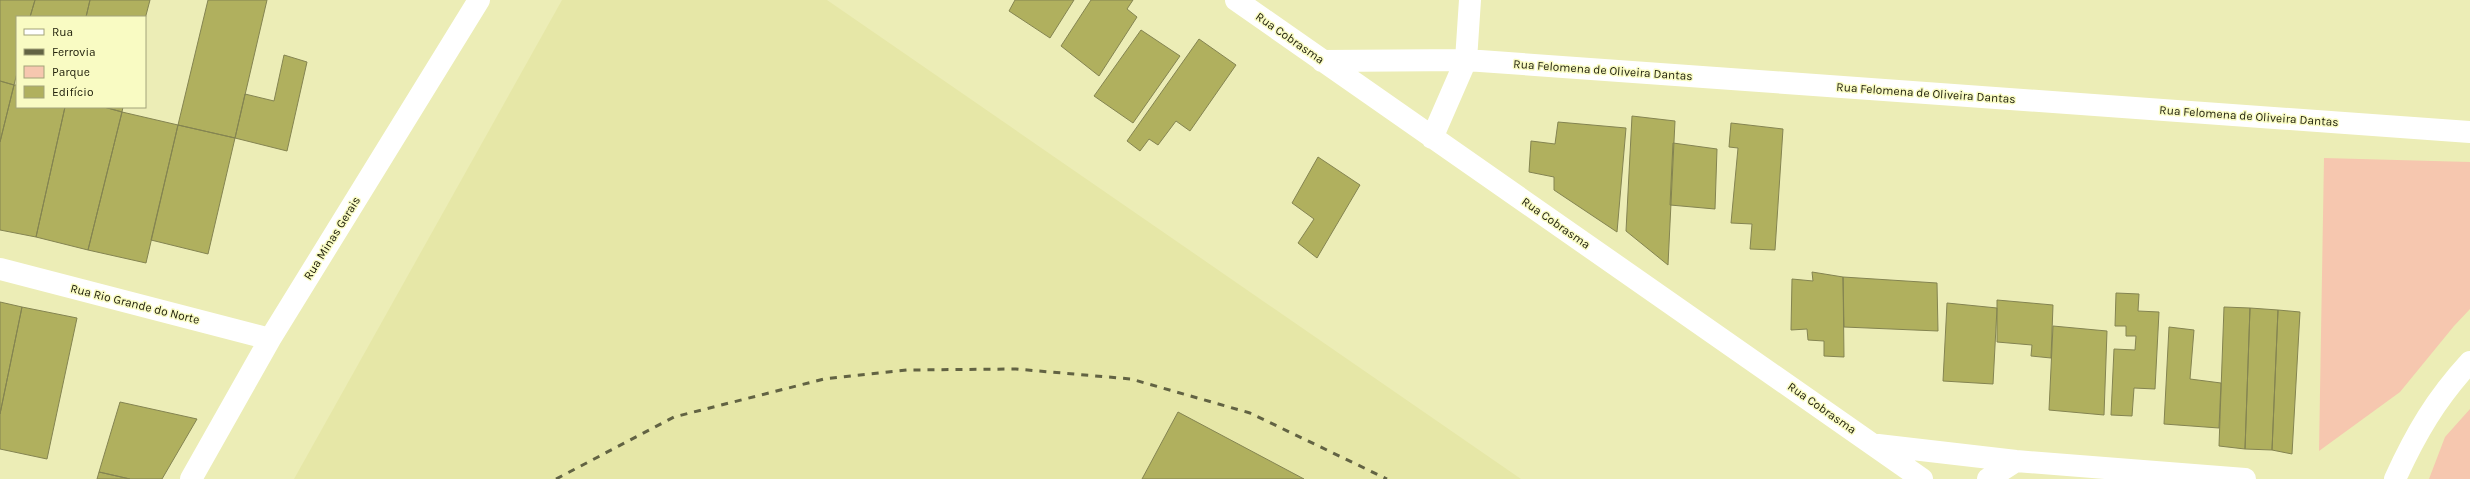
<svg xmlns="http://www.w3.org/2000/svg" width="2470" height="479" viewBox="0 0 2470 479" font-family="Karla,sans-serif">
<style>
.built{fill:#e6e7a7}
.green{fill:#f6c7af}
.building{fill:#b0b05e;stroke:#848451}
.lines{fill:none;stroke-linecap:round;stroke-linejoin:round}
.minor{stroke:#fff;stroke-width:22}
.rail{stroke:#626343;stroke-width:3;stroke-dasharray:7 7;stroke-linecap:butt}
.labels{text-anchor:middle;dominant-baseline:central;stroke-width:3;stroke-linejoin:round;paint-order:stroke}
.street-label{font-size:12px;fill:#22220d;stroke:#f9fbc3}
</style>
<rect width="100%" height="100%" fill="#ecedb6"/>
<path class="built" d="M562 0H827L1521 479H294Z"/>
<path class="green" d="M2324 158 2470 162V309L2454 326 2400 392 2319 451Z
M2470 409V479H2429L2445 437Z"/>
<path class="building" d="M0 0H35L30 17H17V73L14 85 0 81Z
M35 0H90L86 17H30Z
M90 0H150L145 19V17H86Z
M208 0H267L235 138 178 125Z
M1015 0H1074L1050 38 1009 11Z
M1091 0H1133L1127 9 1137 17 1099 76 1061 46Z
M1141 30 1180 56 1133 123 1094 96Z
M1199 39 1236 65 1190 131 1176 121 1158 145 1149 139 1140 151 1127 141Z
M284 55 307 62 287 151 235 138 245 94 274 101Z
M0 81 14 85 0 142Z
M14 85H17V107H65L36 237 0 230V142Z
M65 107H104L122 112 88 250 36 237Z
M104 107H123L122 112Z
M122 112 178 125 146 263 88 250Z
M1632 116 1675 121 1668 265 1626 231Z
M1558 122 1626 128 1617 232 1554 190V177L1529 172 1531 141 1555 144Z
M1731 123 1783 129 1775 250 1750 249 1752 224 1731 223 1738 148 1729 147Z
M178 125 235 138 208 254 151 240Z
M1673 143 1717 149 1715 209 1670 205Z
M1318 157 1360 185 1317 258 1298 243 1314 219 1292 203Z
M1812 272 1843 277 1844 357 1824 356V341L1808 340 1807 329 1791 330 1792 279 1813 281Z
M1843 277 1937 283 1938 331 1844 327Z
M2116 293 2139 294 2138 311 2159 312 2155 389 2134 388 2132 416 2111 415 2114 349 2135 350 2136 336H2126V326H2115Z
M1997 300 2053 305 2051 358 2031 356 2032 345 1997 342Z
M0 302 22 307 0 414Z
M1947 303 1997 308 1993 384 1943 381Z
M22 307 77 318 47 459 0 449V414Z
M2224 307 2250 308 2245 449 2219 446Z
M2250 308 2278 310 2272 450 2245 449Z
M2278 310 2300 312 2292 454 2272 450Z
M2053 326 2107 331 2104 415 2049 410Z
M2169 327 2194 330 2190 379 2221 383 2219 428 2164 424Z
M120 402 197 419 162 479H130L99 472Z
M1178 412 1304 479H1142Z
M99 472 130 479H97Z"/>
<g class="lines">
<path class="minor" d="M1236 0 1922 479
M1322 61 1466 60 1470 0
M1432 138 1466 60 2470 132
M0 269 270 339
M1878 445 2016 461 2245 479
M191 479 270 339 479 0
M1988 479 2016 461
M2395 479C2416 433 2436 399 2470 362"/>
<path class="rail" d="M556 479 674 417 824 379 907 370 1016 369 1131 379 1250 413 1387 479"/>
</g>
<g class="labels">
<g class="street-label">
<text transform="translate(1290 38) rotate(35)">Rua Cobrasma</text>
<text transform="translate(1603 70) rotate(4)">Rua Felomena de Oliveira Dantas</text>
<text transform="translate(1926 93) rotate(4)">Rua Felomena de Oliveira Dantas</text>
<text transform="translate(2249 116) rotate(4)">Rua Felomena de Oliveira Dantas</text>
<text transform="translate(1556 223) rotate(35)">Rua Cobrasma</text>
<text transform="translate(332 238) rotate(-58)">Rua Minas Gerais</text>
<text transform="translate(135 304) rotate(14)">Rua Rio Grande do Norte</text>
<text transform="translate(1822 408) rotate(35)">Rua Cobrasma</text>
</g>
</g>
<rect x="16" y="16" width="130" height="92" fill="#f9fbc3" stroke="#a3a47a"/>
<rect x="24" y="29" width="20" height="6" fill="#ffffff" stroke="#a3a47a"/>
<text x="52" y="36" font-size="12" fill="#22220d">Rua</text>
<rect x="24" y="49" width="20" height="6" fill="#626343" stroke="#a3a47a"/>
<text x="52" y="56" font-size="12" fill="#22220d">Ferrovia</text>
<rect x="24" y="66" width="20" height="12" fill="#f6c7af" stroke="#a3a47a"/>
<text x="52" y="76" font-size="12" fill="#22220d">Parque</text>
<rect x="24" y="86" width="20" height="12" fill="#b0b05e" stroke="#a3a47a"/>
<text x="52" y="96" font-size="12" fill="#22220d">Edifício</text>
</svg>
